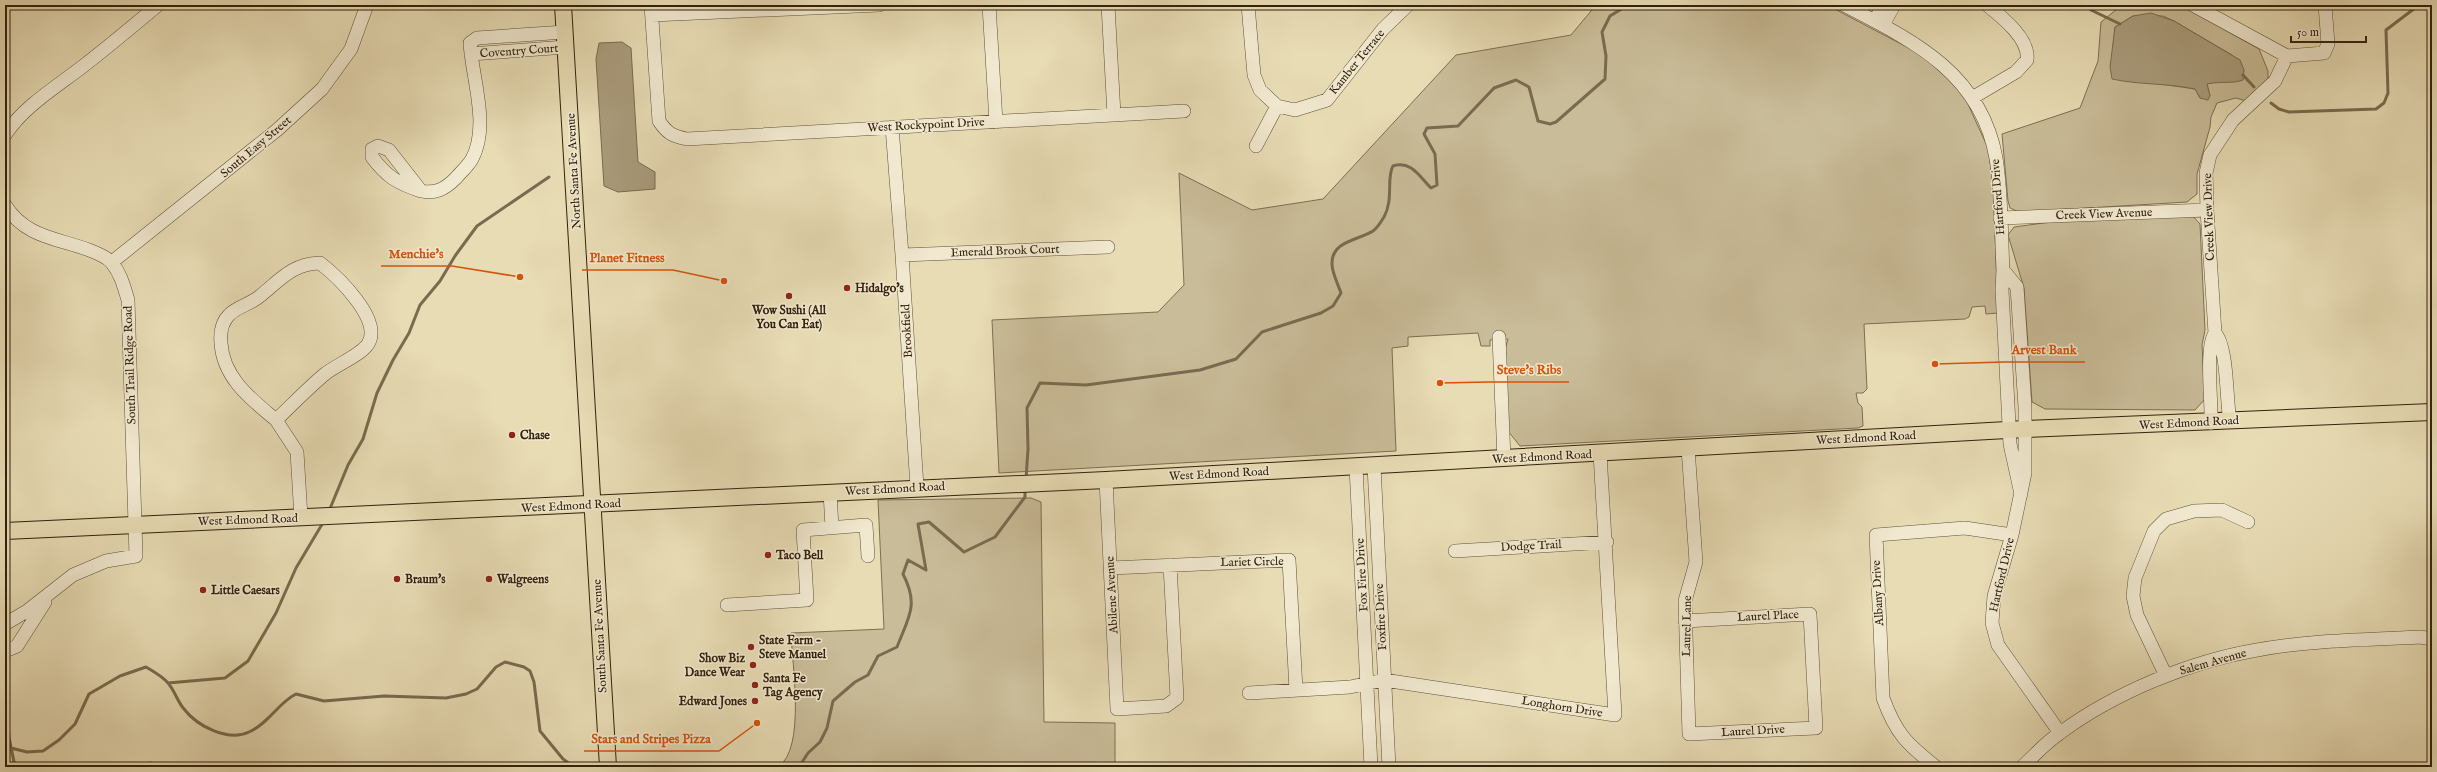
<svg xmlns="http://www.w3.org/2000/svg" width="2437" height="772" viewBox="0 0 2437 772" font-family="'IM FELL English',serif">
<style>
.green{fill:#c9bc98;stroke:#7e6e52;fill-rule:evenodd}
.water{fill:#aa9c7c;stroke:#7a6b4f}
.lines{fill:none;stroke-linecap:round;stroke-linejoin:round}
.stream{stroke:#7a6b4f;stroke-width:3}
.minor-casing{stroke:#605036;stroke-width:14}
.major-casing{stroke:#33210c;stroke-width:18}
.minor{stroke:#f0e8cf;stroke-width:13}
.major{stroke:#e8dcb5;stroke-width:16}
.poi-dot{fill:#8f2418;stroke:#f0e8cf;stroke-width:1.5}
.labels{text-anchor:middle;dominant-baseline:central;stroke-width:3;stroke-linejoin:round;paint-order:stroke}
.street-label{font-size:12px;fill:#33210c;stroke:#f0e8cf}
.poi-label{font-size:12px;font-weight:bold;fill:#33210c;stroke:#f0e8cf;text-anchor:start}
.leader{fill:none;stroke:#d6530c;stroke-width:1.5}
.callout-dot{fill:#d6530c;stroke:#f0e8cf;stroke-width:1.5}
.callout-label{font-size:13px;text-anchor:middle;font-weight:bold;fill:#d6530c;stroke:#f0e8cf;stroke-width:3;stroke-linejoin:round;paint-order:stroke}
</style>
<rect width="100%" height="100%" fill="#e8dcb5"/>
<filter id="stains"><feTurbulence type="fractalNoise" baseFrequency=".005" numOctaves="4"/><feColorMatrix values="0 0 0 0 .2 0 0 0 0 .09 0 0 0 0 .02 0 0 0 .5 -.17"/></filter>
<radialGradient id="worn" r=".72"><stop offset=".6" stop-color="#630" stop-opacity="0"/><stop offset="1" stop-color="#630" stop-opacity=".3"/></radialGradient>
<path class="green" d="M1596 5H1827L1924 56 1962 91 1988 148 1993 183 1998 313 1986 314 1985 306 1972 307 1969 317 1965 319 1864 324 1867 389 1863 393H1856L1858 403 1862 407 1863 426 1858 428 1520 446 1508 431 1505 349 1508 339 1490 340V346H1481L1478 333 1408 337V346L1392 348 1396 451 999 473 992 320 1158 312 1184 285 1179 173 1252 210 1323 199 1456 55 1571 35Z
M2122 5H2180L2259 49 2268 71V80L2246 101 2236 98 2217 103 2211 117 2210 127 2197 174V194L2187 202 2019 212 2010 208 2008 201 2002 134 2080 108 2098 61 2101 22ZM2133 16H2163L2174 21 2232 55 2244 70 2243 75 2207 84 2210 96 2200 98 2195 89 2161 84 2113 47 2115 27Z
M2191 214 2200 224 2205 330 2202 345 2205 399 2195 410 2045 409 2032 402 2024 288 2008 235 2014 227 2051 222Z
M1031 498 1041 502 1044 722 1115 723V767H778C806 749 792 664 791 633L884 629 878 500Z"/>
<path class="water" d="M2151 13 2174 21 2240 60 2244 70 2243 80C2233 84 2220 81 2207 84L2210 96 2208 100 2200 98 2195 89C2167 83 2139 85 2112 79L2110 67 2115 27 2133 16Z
M622 42 631 48 638 162 655 172V189L618 192 604 186 596 59 599 43Z
M151 762 165 767H122V766Z"/>
<g class="lines">
<path class="stream" d="M2088 5 2091 10 2120 24
M2243 75 2254 87
M2271 103 2279 109 2289 112 2376 109 2384 103 2388 93 2386 30 2419 5
M1026 479 1028 449 1027 408 1040 383 1086 385 1200 370 1236 359 1262 332 1321 313 1333 306 1341 293C1338 284 1332 273 1332 264 1331 241 1359 240 1373 231 1377 228 1381 222 1384 217 1394 199 1386 178 1393 166 1411 160 1420 177 1431 188L1437 185 1435 154 1424 134 1427 128 1458 126 1494 88 1516 80 1529 87 1538 121 1550 124 1556 122 1605 79 1606 56 1602 32 1610 16 1628 5
M329 511 348 465 363 439 377 393 393 360 409 333 420 305 440 281 455 256 477 226 549 177
M168 683 225 678 248 661 276 613 296 568 324 521
M5 689 9 737 15 767
M11 748 27 752 43 751 59 740 75 724 89 694 120 676 146 667C154 672 162 676 168 683 175 691 177 701 184 709 197 726 228 742 249 732 269 723 278 703 296 694L324 701 384 696 446 698 466 694 477 689 496 667 505 662 524 667 530 671 534 682 540 731 563 759 574 767
M799 767 808 753 820 742 827 728 833 701 855 682 868 675 878 656 897 647C909 616 919 605 903 574L908 560 926 570 918 524 929 522 964 552 995 537 1025 497V488"/>
<g class="minor-casing">
<path id="minor" d="M651 5 659 121C667 133 672 136 687 139L1184 111
M989 5 996 122
M1108 5 1114 115
M1248 5 1254 75 1260 90 1277 106 1295 110 1327 100 1383 29 1408 5
M1844 5C1912 40 1981 73 1996 158 2002 195 2001 233 2003 270
M2193 5 2287 56 2324 53 2328 44 2325 5
M652 15 879 5
M1875 21 1883 5
M1883 25 1894 5
M471 54 566 47
M1972 98 2016 72 2027 60C2030 39 2002 17 1987 5
M892 127 902 255 917 487
M5 135C23 107 56 87 82 67 108 47 133 26 158 5
M1256 146 1277 106
M421 191C397 183 387 177 372 157V149L378 146 389 150 421 191C436 194 445 189 456 178 461 172 468 166 472 159 490 126 472 78 470 43L477 38 565 32
M5 205C25 237 56 238 89 250 97 253 107 257 112 263 121 274 124 287 128 300L136 556 106 561 73 575 27 611 5 624
M2000 218 2207 210
M902 255 1108 247
M112 262 277 130 322 89 351 49 367 5
M320 263C338 277 383 320 368 344 361 355 336 365 325 374 308 388 292 405 276 420 251 399 223 378 221 343 220 333 221 323 229 315 236 307 251 304 260 296 281 279 292 264 320 263Z
M2215 333C2228 347 2226 400 2230 421
M1499 337 1504 459
M276 420 297 452 301 517
M2211 423C2212 402 2205 347 2215 333L2207 210 2206 173 2210 155 2233 120 2275 81 2287 56
M1374 466 1389 767
M1356 467 1371 767
M1106 480 1117 709 1166 706 1177 698 1170 565
M830 492 832 528
M2021 494 2010 444 2002 290 2003 270 2017 287 2025 407V473L2012 535 1994 596 1992 623 1998 645 2060 733
M1455 551 1607 542
M1111 568 1289 560 1296 690
M727 605 807 600 803 530 866 525 868 556
M1685 621 1810 614 1816 728 1689 734 1685 601 1696 562 1688 448
M5 651 17 646 45 602
M2166 676 2137 615 2133 596 2135 578 2154 531 2166 519 2194 511 2222 510 2248 522
M1249 693 1350 687 1384 680 1615 715 1600 453
M1936 767C1907 744 1896 734 1883 698L1876 535 1965 528 2012 535
M2022 767C2034 756 2046 742 2060 733 2114 693 2191 661 2257 650 2310 640 2366 640 2420 637L2432 639"/>
</g>
<g class="major-casing">
<path id="major" d="M563 5 608 767
M5 531 1106 480 2025 429 2432 412"/>
</g>
<use href="#minor" class="minor"/>
<use href="#major" class="major"/>
</g>
<g class="poi-dot">
<circle cx="847" cy="288" r="4"/>
<circle cx="789" cy="296" r="4"/>
<circle cx="512" cy="435" r="4"/>
<circle cx="768" cy="555" r="4"/>
<circle cx="397" cy="579" r="4"/>
<circle cx="489" cy="579" r="4"/>
<circle cx="203" cy="590" r="4"/>
<circle cx="751" cy="647" r="4"/>
<circle cx="753" cy="665" r="4"/>
<circle cx="755" cy="685" r="4"/>
<circle cx="755" cy="701" r="4"/>
</g>
<g class="labels">
<g class="street-label">
<text transform="translate(519 51) rotate(-4)">Coventry Court</text>
<text transform="translate(1357 62) rotate(-51)">Kamber Terrace</text>
<text transform="translate(926 125) rotate(-3)">West Rockypoint Drive</text>
<text transform="translate(256 147) rotate(-40)">South Easy Street</text>
<text transform="translate(574 171) rotate(-93)">North Santa Fe Avenue</text>
<text transform="translate(1998 197) rotate(-94)">Hartford Drive</text>
<text transform="translate(2104 214) rotate(-2)">Creek View Avenue</text>
<text transform="translate(2209 217) rotate(-92)">Creek View Drive</text>
<text transform="translate(1005 251) rotate(-2)">Emerald Brook Court</text>
<text transform="translate(907 331) rotate(-93)">Brookfield</text>
<text transform="translate(130 365) rotate(-92)">South Trail Ridge Road</text>
<text transform="translate(2189 423) rotate(-3)">West Edmond Road</text>
<text transform="translate(1866 438) rotate(-3)">West Edmond Road</text>
<text transform="translate(1542 457) rotate(-3)">West Edmond Road</text>
<text transform="translate(1219 474) rotate(-3)">West Edmond Road</text>
<text transform="translate(895 489) rotate(-3)">West Edmond Road</text>
<text transform="translate(571 506) rotate(-3)">West Edmond Road</text>
<text transform="translate(248 520) rotate(-2)">West Edmond Road</text>
<text transform="translate(1531 546) rotate(-3)">Dodge Trail</text>
<text transform="translate(1252 562) rotate(-1)">Lariet Circle</text>
<text transform="translate(1362 575) rotate(-93)">Fox Fire Drive</text>
<text transform="translate(2002 575) rotate(-77)">Hartford Drive</text>
<text transform="translate(1878 593) rotate(-93)">Albany Drive</text>
<text transform="translate(1112 595) rotate(-93)">Abilene Avenue</text>
<text transform="translate(1768 616) rotate(-3)">Laurel Place</text>
<text transform="translate(1381 617) rotate(-93)">Foxfire Drive</text>
<text transform="translate(1687 626) rotate(-89)">Laurel Lane</text>
<text transform="translate(600 636) rotate(-93)">South Santa Fe Avenue</text>
<text transform="translate(2213 662) rotate(-16)">Salem Avenue</text>
<text transform="translate(1562 707) rotate(9)">Longhorn Drive</text>
<text transform="translate(1753 731) rotate(-3)">Laurel Drive</text>
</g>
<g class="poi-label">
<text x="855" y="288">Hidalgo's</text>
<text x="789" y="310" text-anchor="middle">Wow Sushi (All<tspan x="789" dy="14">You Can Eat)</tspan></text>
<text x="520" y="435">Chase</text>
<text x="776" y="555">Taco Bell</text>
<text x="405" y="579">Braum's</text>
<text x="497" y="579">Walgreens</text>
<text x="211" y="590">Little Caesars</text>
<text x="759" y="640">State Farm -<tspan x="759" dy="14">Steve Manuel</tspan></text>
<text x="745" y="658" text-anchor="end">Show Biz<tspan x="745" dy="14">Dance Wear</tspan></text>
<text x="763" y="678">Santa Fe<tspan x="763" dy="14">Tag Agency</tspan></text>
<text x="747" y="701" text-anchor="end">Edward Jones</text>
</g>
</g>
<path class="leader" d="M520 277L452 266H381M724 281L673 270H582M1935 364L2004 362H2085M1440 383L1488 382H1569M757 723L719 751H584"/>
<g class="callout-dot">
<circle cx="520" cy="277" r="4"/>
<circle cx="724" cy="281" r="4"/>
<circle cx="1935" cy="364" r="4"/>
<circle cx="1440" cy="383" r="4"/>
<circle cx="757" cy="723" r="4"/>
</g>
<g class="callout-label">
<text x="416" y="258">Menchie's</text>
<text x="627" y="262">Planet Fitness</text>
<text x="2044" y="354">Arvest Bank</text>
<text x="1529" y="374">Steve's Ribs</text>
<text x="651" y="743">Stars and Stripes Pizza</text>
</g>
<rect width="2437" height="772" fill="none" stroke="#e8dcb5" stroke-width="20"/>
<rect x="6" y="6" width="2425" height="760" fill="none" stroke="#33210c" stroke-width="2"/>
<rect x="10" y="10" width="2417" height="752" fill="none" stroke="#33210c"/>
<path d="M2291 36v6h75v-6" fill="none" stroke="#33210c" stroke-width="2"/>
<text x="2297" y="36" font-size="12" fill="#33210c" stroke="#f0e8cf" stroke-width="3" paint-order="stroke">50 m</text>
<rect width="100%" height="100%" filter="url(#stains)"/>
<rect width="100%" height="100%" fill="url(#worn)"/>
</svg>
